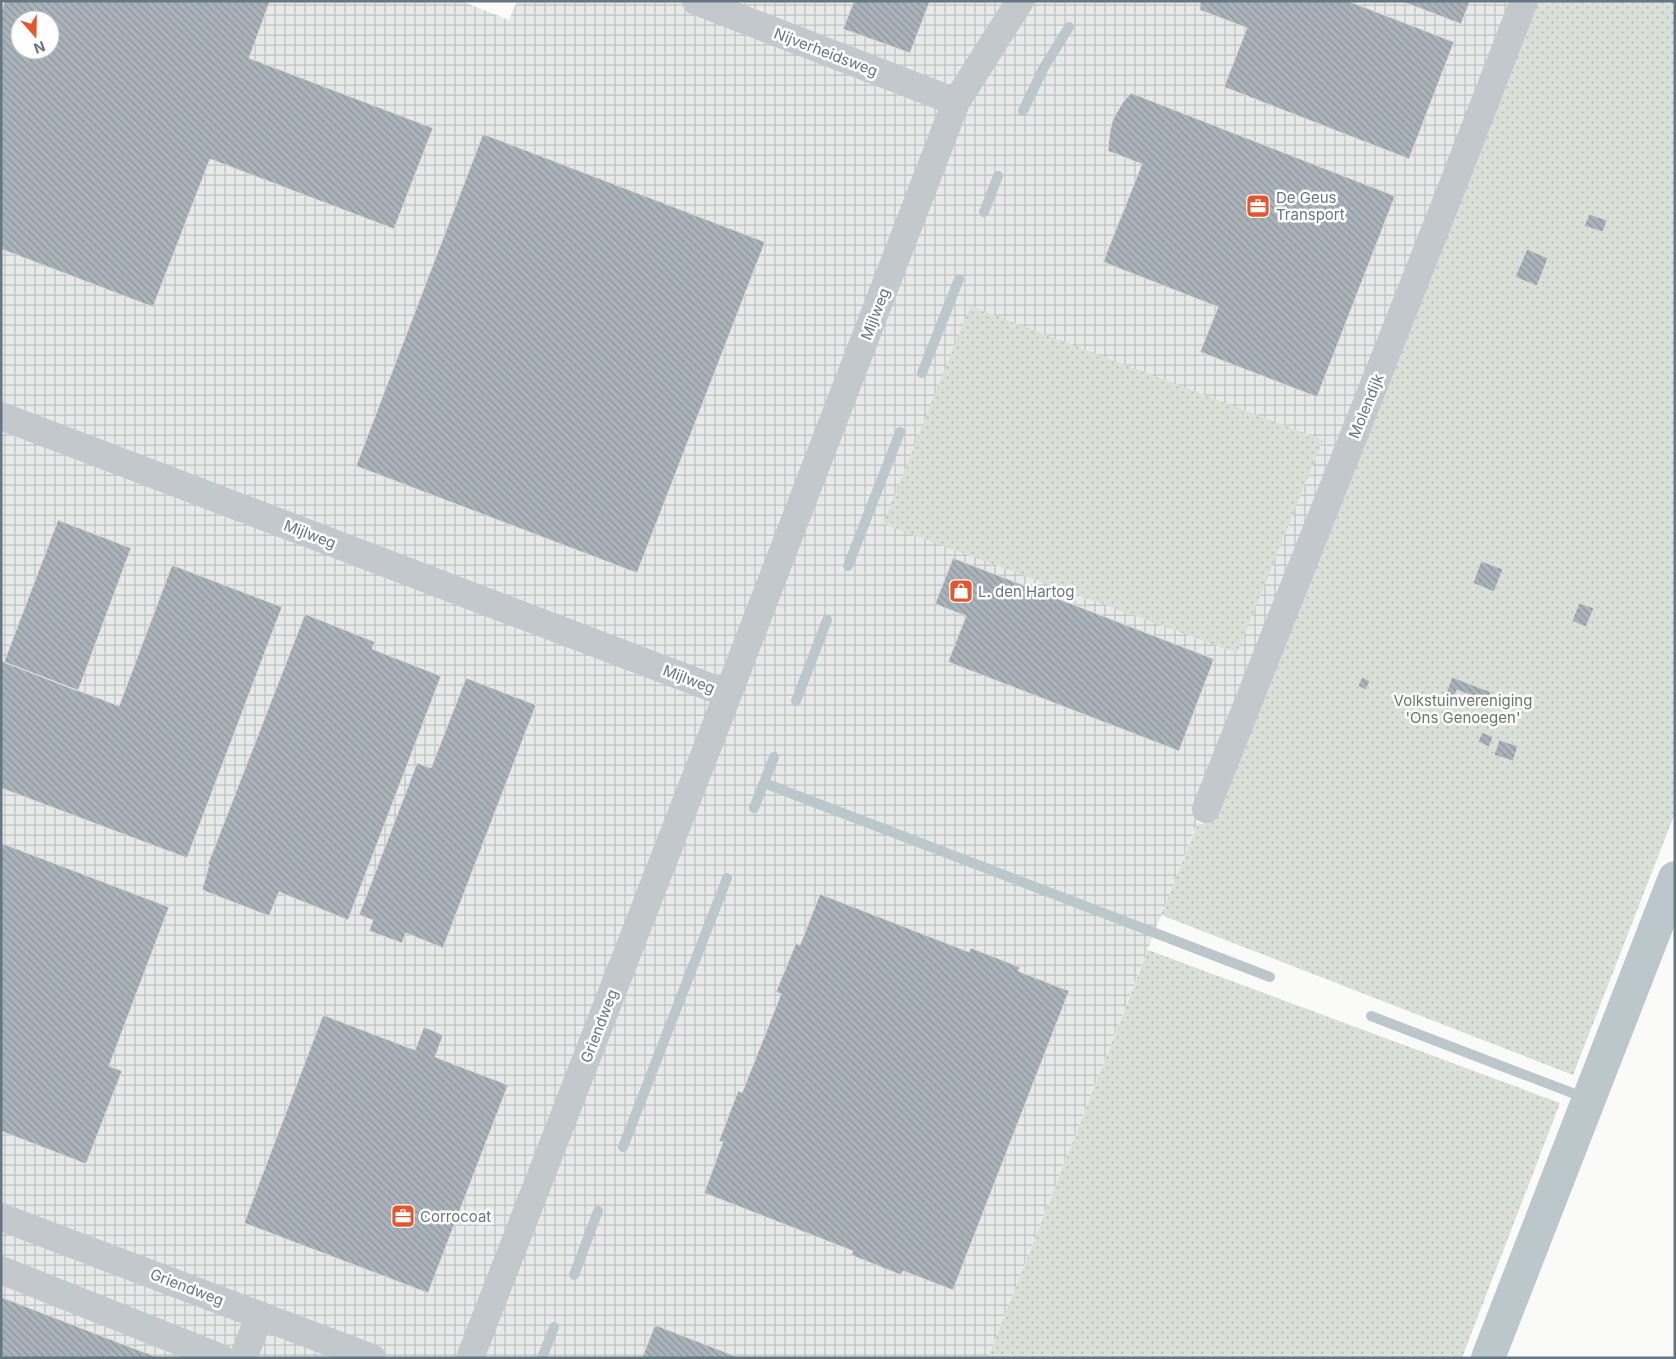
<svg xmlns="http://www.w3.org/2000/svg" width="1676" height="1359" viewBox="0 0 1676 1359" font-family="Inter,sans-serif">
<style>
.industrial{fill:url(#industrial-grid);fill-rule:evenodd}
.grass{fill:url(#grass-dots)}
.lines{fill:none;stroke-linecap:round;stroke-linejoin:round}
.stream{stroke:#bbc7cb;stroke-width:10}
.canal{stroke:#bbc7cb;stroke-width:34}
.building{fill:url(#building-back-hatch);stroke:#dcdcda;fill-rule:evenodd}
.minor{stroke:#c3c8cc;stroke-width:28}
.labels{text-anchor:middle;dominant-baseline:central;stroke-width:5;stroke-linejoin:round;paint-order:stroke}
.street-label{font-size:15px;fill:#657683;stroke:#fff}
.poi-label{font-size:15px;fill:#657683;stroke:#fff;text-anchor:start}
.park-label{font-size:15px;fill:#687a64;stroke:#fff}
</style>
<defs>
<pattern id="industrial-grid" width="8" height="8" patternUnits="userSpaceOnUse" patternTransform="scale(1.25)"><rect width="8" height="8" fill="#e8e9e9"/><path d="M0 4h8M4 0v8" fill="none" stroke="#c0c1c2"/></pattern>
<pattern id="grass-dots" width="8" height="8" patternUnits="userSpaceOnUse" patternTransform="scale(1.25)"><rect width="8" height="8" fill="#dadfd7"/><path d="M2 2h.1M6 6h.1" fill="none" stroke="#b4b9b4" stroke-width="1.8" stroke-linecap="round"/></pattern>
<pattern id="building-back-hatch" width="6" height="6" patternUnits="userSpaceOnUse" patternTransform="scale(1.25)"><rect width="6" height="6" fill="#aab3b9"/><path d="M-1 5l2 2M0 0l6 6M5-1l2 2" fill="none" stroke="#8e969c"/></pattern>
</defs>
<rect width="100%" height="100%" fill="#fafaf8"/>
<path class="industrial" d="M1 1H461L509 20 517 1H1519L988 1358H1ZM20 20H50V50H20Z"/>
<path class="grass" d="M1534 1H1675V813L1573 1075 1161 915 1198 823 1203 824Z
M970 306 1323 440 1237 653 883 524Z
M1148 950 1560 1103 1462 1358H988Z"/>
<g class="lines">
<path class="stream" d="M1023 111 1043 69 1069 27
M984 212 998 176
M922 373 959 279
M848 566 900 432
M796 701 827 620
M764 783 1270 977
M754 808 774 757
M1371 1016 1588 1099
M623 1147 727 878
M574 1275 598 1211
M542 1358 554 1327"/>
<path class="canal" d="M1488 1358 1675 878"/>
</g>
<path class="building" d="M5 1H270L249 58 433 128 394 229 210 159 153 307 1 249V12ZM20 20H50V50H20Z
M854 1H930L910 53 843 29Z
M1200 1H1348L1454 42 1409 159 1224 87 1247 28 1200 10Z
M1401 1H1470L1461 24Z
M1131 93 1395 196 1317 397 1200 352 1218 307 1103 262 1142 164 1108 151 1110 131 1113 119 1123 102Z
M483 134 765 242 637 573 356 466Z
M1589 214 1607 220 1603 232 1584 226Z
M1527 249 1548 258 1537 286 1515 277Z
M58 520 131 548 78 691 4 662Z
M953 558 1214 659 1179 751 948 662 966 616 935 604Z
M1481 561 1503 569 1494 592 1473 583Z
M172 565 282 607 187 858 1 788V661L119 706Z
M1579 603 1594 608 1586 627 1572 621Z
M305 614 375 642 372 649 441 676 348 920 279 892 269 916 202 890 209 865 208 864Z
M1362 677 1370 681 1366 690 1358 686Z
M1452 677 1491 692 1488 702 1457 690 1449 710 1441 707Z
M466 678 536 705 443 948 406 933 402 943 369 931 373 920 359 915 417 763 431 768Z
M1482 732 1493 737 1489 747 1478 742Z
M1499 740 1518 746 1513 761 1494 755Z
M1 843 169 907 109 1066 122 1071 86 1164 1 1131Z
M820 894 969 952 971 948 1020 967 1018 971 1069 991 953 1290 903 1271 901 1275 851 1255 853 1251 704 1193 723 1142 719 1141 738 1091 742 1093 781 994 776 992 796 943 800 945Z
M323 1015 415 1050 424 1027 443 1035 435 1057 508 1085 428 1293 244 1223Z
M1 1297 130 1347 160 1358H1Z
M655 1325 740 1358H642Z"/>
<g class="lines">
<path class="minor" d="M696 1 956 102
M1 416 728 694
M1206 809 1447 200 1524 1
M1 1217 372 1358
M1 1270 221 1358
M243 1358 260 1315
M470 1358 728 694 956 102 1020 1"/>
</g>
<defs>
<g id="office-square" transform="scale(1.25)"><rect x="-9" y="-9" width="18" height="18" rx="4" fill="#e4572e" stroke="#fff"/><path d="M-6-3h4V-5.5h4V-3h4V5H-6ZM-1-4.5V-3h2v-1.5ZM-6 0V1H6V0Z" fill="#fff"/></g>
<g id="shop-square" transform="scale(1.25)"><rect x="-9" y="-9" width="18" height="18" rx="4" fill="#e4572e" stroke="#fff"/><path d="M-5-2.5h2.3a2.7 3.5 0 0 1 5.4 0H5L5.5 6h-11ZM-1.5-2.5h3a1.5 2.3 0 0 0-3 0Z" fill="#fff"/></g>
</defs>
<g fill-rule="evenodd">
<use href="#office-square" x="1258" y="206"/>
<use href="#shop-square" x="961" y="591"/>
<use href="#office-square" x="403" y="1216"/>
</g>
<g class="labels">
<g class="street-label">
<text transform="translate(826 52) rotate(21)">Nijverheidsweg</text>
<text transform="translate(875 314) rotate(-69)">Mijlweg</text>
<text transform="translate(1366 406) rotate(-68)">Molendijk</text>
<text transform="translate(310 534) rotate(21)">Mijlweg</text>
<text transform="translate(689 679) rotate(21)">Mijlweg</text>
<text transform="translate(599 1026) rotate(-69)">Griendweg</text>
<text transform="translate(187 1287) rotate(21)">Griendweg</text>
</g>
<g class="poi-label">
<text x="1276" y="197">De Geus<tspan x="1276" dy="17">Transport</tspan></text>
<text x="978" y="591">L. den Hartog</text>
<text x="420" y="1216">Corrocoat</text>
</g>
<g class="park-label">
<text x="1463" y="700">Volkstuinvereniging<tspan x="1463" dy="17">'Ons Genoegen'</tspan></text>
</g>
</g>
<rect width="1676" height="1359" fill="none" stroke="#657683" stroke-width="5"/>
<g transform="translate(35 35) rotate(160)"><circle r="24" fill="#ffffff" stroke="#c1c8cd"/>
<path d="M0-4L9 19L0 12L-9 19Z" fill="#e4572e"/>
<text y="-8" font-size="14" font-weight="bold" text-anchor="middle" fill="#657683">N</text>
</g>
</svg>
